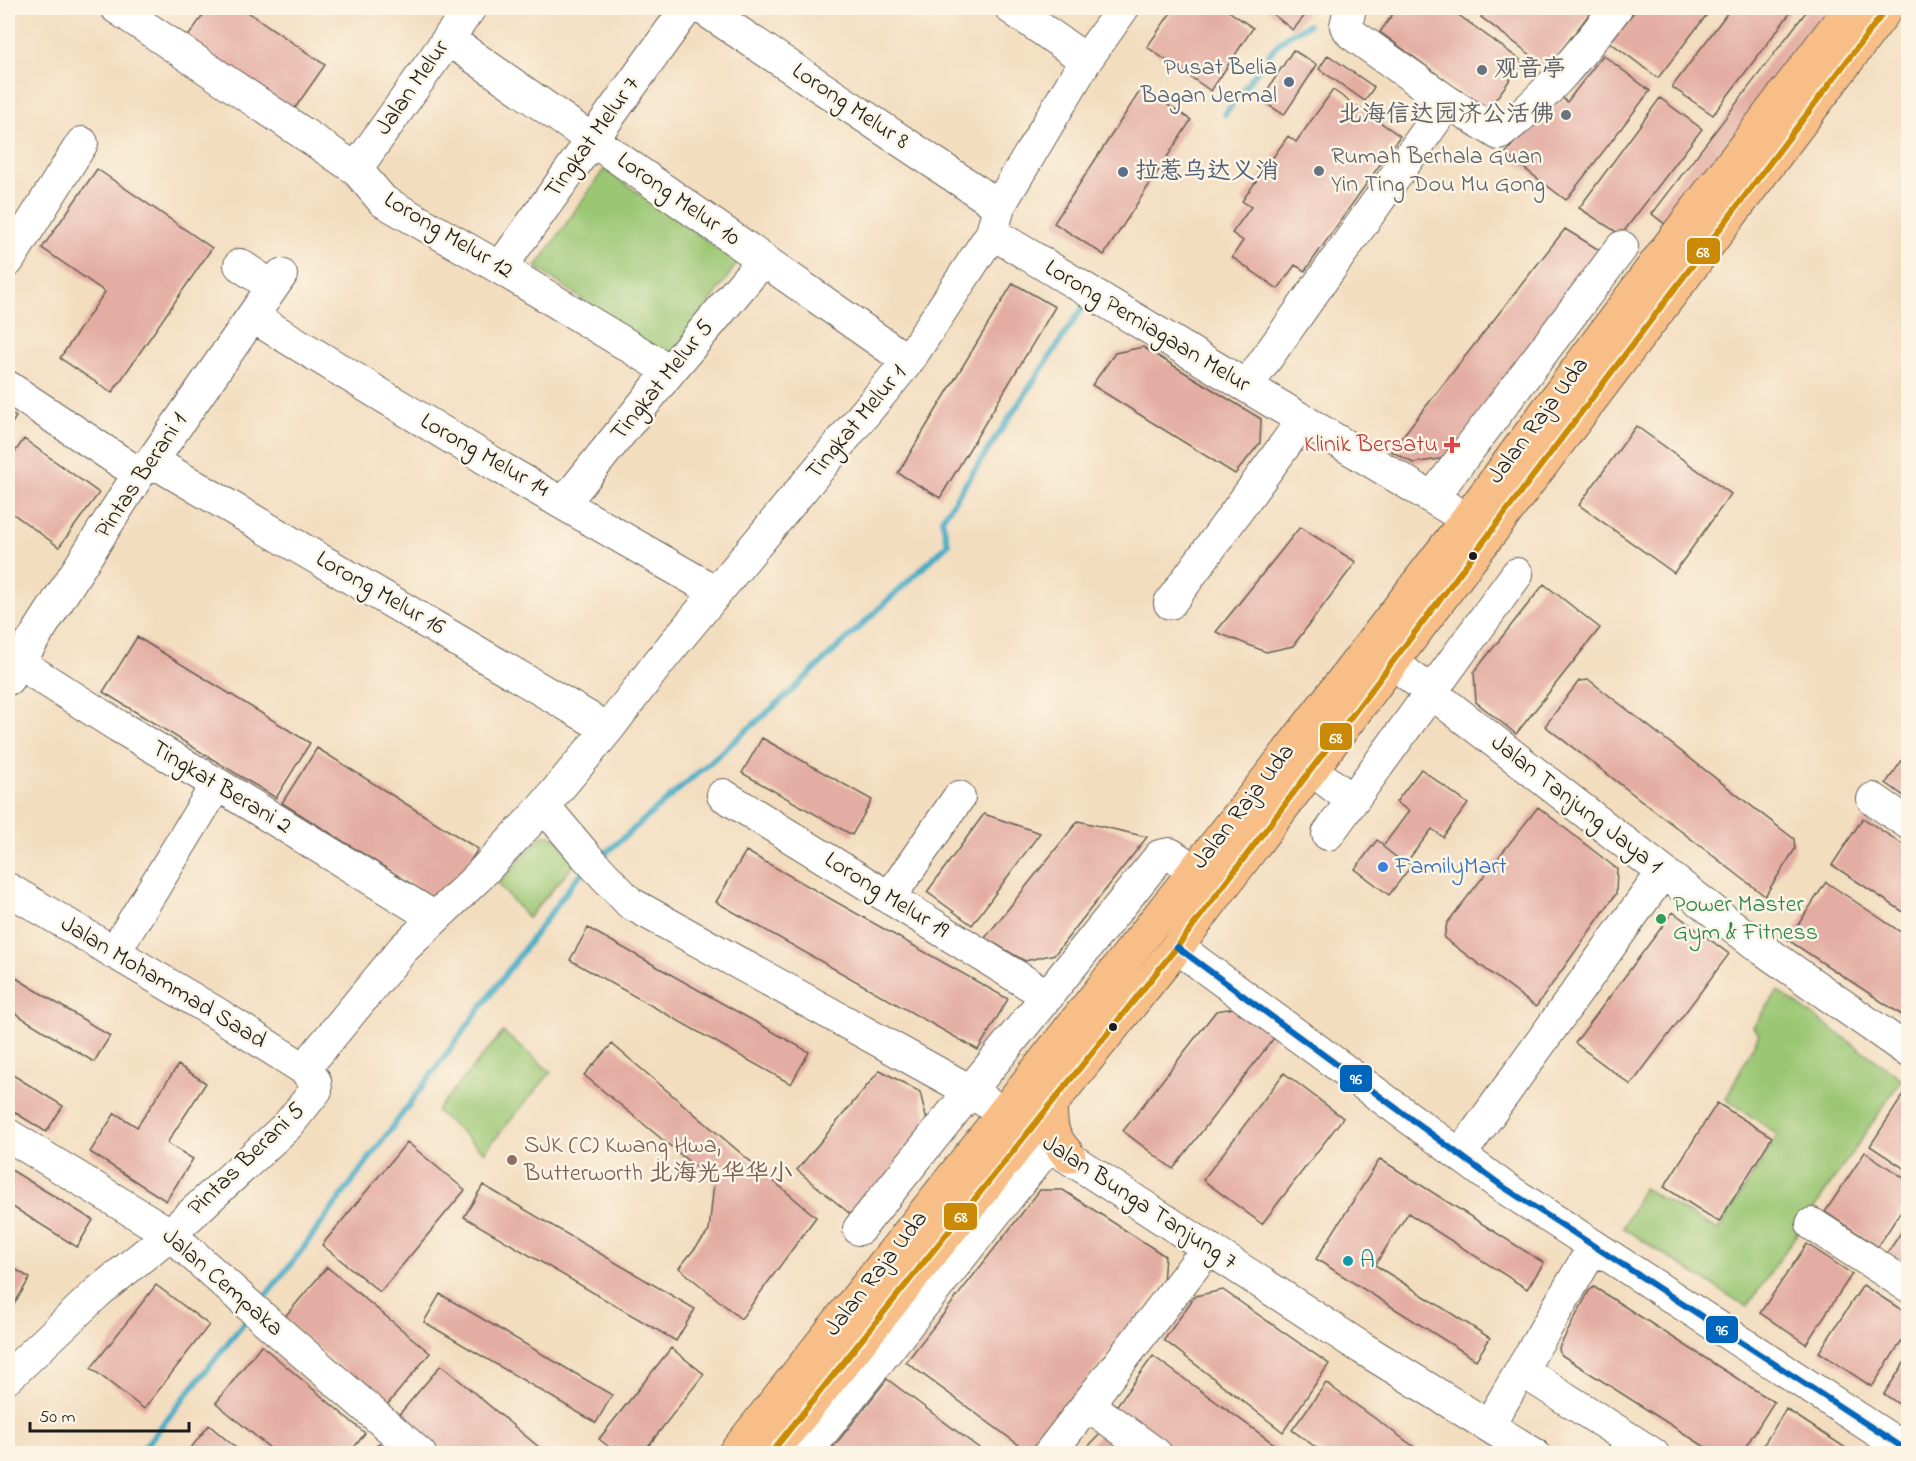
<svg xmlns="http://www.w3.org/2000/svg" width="1916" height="1461" viewBox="0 0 1916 1461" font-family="'Indie Flower','LXGW WenKai TC',sans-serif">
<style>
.green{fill:#9bc775;stroke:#5c7248;stroke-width:1.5}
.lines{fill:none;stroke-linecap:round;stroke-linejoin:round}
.stream{stroke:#45acc5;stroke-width:6}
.building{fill:#e4ada3}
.minor-casing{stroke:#676055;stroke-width:34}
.major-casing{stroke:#676055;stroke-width:35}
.minor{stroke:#fff;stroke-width:32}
.major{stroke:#f7be87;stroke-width:33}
.bus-1-casing{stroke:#fcf5e5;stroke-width:10}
.bus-2-casing{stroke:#fcf5e5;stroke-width:10}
.bus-1{stroke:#cb8a06;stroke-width:6}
.bus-2{stroke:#0065bd;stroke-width:6}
.worship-dot{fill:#6b7280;stroke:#fcf5e5;stroke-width:2}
.service-dot{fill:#5c6f8a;stroke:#fcf5e5;stroke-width:2}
.health-dot{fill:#e0444e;stroke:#fcf5e5;stroke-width:2}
.bus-dot{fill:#1c1c1c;stroke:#fcf5e5;stroke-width:2}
.shop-dot{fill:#3f7fe0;stroke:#fcf5e5;stroke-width:2}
.leisure-dot{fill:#2e9e5b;stroke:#fcf5e5;stroke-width:2}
.education-dot{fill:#8d6e63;stroke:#fcf5e5;stroke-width:2}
.culture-dot{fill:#0f9aa8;stroke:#fcf5e5;stroke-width:2}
.labels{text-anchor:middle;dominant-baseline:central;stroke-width:5;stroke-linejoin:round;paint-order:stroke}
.service-label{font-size:24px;fill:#4e5e75;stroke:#fcf5e5;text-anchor:end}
.worship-label{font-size:24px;fill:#5b616d;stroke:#fcf5e5;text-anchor:start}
.street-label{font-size:24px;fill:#1c1c1c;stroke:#fcf5e5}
.health-label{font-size:24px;fill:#be3a42;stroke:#fcf5e5;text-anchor:end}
.shop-label{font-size:24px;fill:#366cbe;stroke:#fcf5e5;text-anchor:start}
.leisure-label{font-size:24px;fill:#27864d;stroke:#fcf5e5;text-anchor:start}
.education-label{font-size:24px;fill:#785e54;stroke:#fcf5e5;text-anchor:start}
.culture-label{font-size:24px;fill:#0d838f;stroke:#fcf5e5;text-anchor:start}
.line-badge{stroke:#fcf5e5;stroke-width:2}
.badge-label{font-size:16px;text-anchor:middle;font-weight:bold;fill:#fff}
</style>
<rect width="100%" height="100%" fill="#fcf5e5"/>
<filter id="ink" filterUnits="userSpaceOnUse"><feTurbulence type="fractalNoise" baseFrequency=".0167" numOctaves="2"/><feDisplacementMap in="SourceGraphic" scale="12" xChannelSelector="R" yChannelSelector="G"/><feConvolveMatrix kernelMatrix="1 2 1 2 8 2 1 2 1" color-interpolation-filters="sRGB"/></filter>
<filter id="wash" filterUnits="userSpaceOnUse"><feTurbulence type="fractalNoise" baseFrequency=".008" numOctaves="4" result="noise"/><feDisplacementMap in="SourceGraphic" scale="24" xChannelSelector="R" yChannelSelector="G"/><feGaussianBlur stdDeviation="1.35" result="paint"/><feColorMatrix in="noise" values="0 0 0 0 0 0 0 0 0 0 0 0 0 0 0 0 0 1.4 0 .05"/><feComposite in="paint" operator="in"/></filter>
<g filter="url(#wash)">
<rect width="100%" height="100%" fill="#f3ddbf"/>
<path class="green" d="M604 169 738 262 670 360 536 267Z
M543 835 555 837 578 860 528 918 498 884Z
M1778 991 1902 1079 1747 1307 1623 1228 1643 1188 1718 1230 1778 1135 1726 1099 1759 1034 1753 1027Z
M503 1032 551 1072 484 1152 436 1111Z"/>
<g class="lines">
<path class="stream" d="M1225 114 1274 48 1287 36 1308 25
M600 858 786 696 948 544 942 519 1083 307
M260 1303 301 1251 575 880 585 870
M139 1454 248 1318"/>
</g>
<g id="blocks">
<path class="building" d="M208 8H242L325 65 293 111 187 38Z
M1174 8H1224L1253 28 1211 91 1147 47Z
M1265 8H1311L1293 30Z
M1397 8H1449L1523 62 1487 111 1380 32Z
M1488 8H1594L1548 68 1481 17Z
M1637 8H1712L1658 78 1610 42Z
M1731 8H1794L1713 115 1672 87Z
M1809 8H1835L1670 228 1652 214Z
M1293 50 1317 65 1284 115 1261 100Z
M1328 55 1374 87 1365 101 1319 69Z
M1603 55 1650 91 1566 200 1505 154 1530 123 1544 109 1549 112 1561 97 1567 102Z
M1142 88 1191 120 1104 255 1054 223Z
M1333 90 1400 136 1305 271 1295 265 1278 289 1232 257 1243 241 1232 233 1251 207 1242 201 1288 136 1296 142Z
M1660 98 1702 129 1621 235 1579 208Z
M97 169 212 248 112 393 60 358 105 292 42 248Z
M1565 229 1609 256 1446 458 1413 463 1391 451Z
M1013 283 1055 307 940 498 898 473Z
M1143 347 1261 419 1260 443 1235 474 1092 385 1115 353Z
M8 411 16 417 8 429Z
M1636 426 1731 494 1674 573 1579 505Z
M24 439 99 493 59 547 8 510V462Z
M1300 527 1356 562 1293 646 1266 652 1216 632Z
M1544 584 1600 628 1516 734 1476 702 1474 672Z
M137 637 310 743 276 798 103 692Z
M1589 680 1794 839 1795 849 1765 896 1545 726 1579 681Z
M762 738 872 800 852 835 742 773Z
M317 748 478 849 443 904 282 803Z
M1908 752V799L1886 783Z
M1421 769 1468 804 1443 837 1432 829 1405 864 1382 846 1406 865 1408 862 1412 865 1389 895 1355 869 1377 840 1384 845 1409 811 1396 802Z
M1538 807 1617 869 1616 894 1536 1007 1444 938 1447 923Z
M984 814 1040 833 972 925 927 892Z
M1863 818 1908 848V915L1832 865Z
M1078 821 1147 837 1055 954 1025 961 985 938Z
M746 851 1008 999 978 1050 716 902Z
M1826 882 1908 937V1019L1788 940Z
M1673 912 1729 954 1631 1085 1575 1043Z
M588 928 809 1052 791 1084 570 960Z
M8 973 110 1036 94 1062 8 1009Z
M1241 1007 1277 1034 1173 1169 1123 1131 1216 1011Z
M612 1044 816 1217 741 1319 679 1268 709 1231 714 1182 584 1075Z
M178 1065 206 1083 167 1143 193 1159 166 1201 90 1152 115 1113 137 1127Z
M880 1070 920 1092 928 1125 855 1218 797 1170Z
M8 1072 63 1106 46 1132 8 1108Z
M1284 1073 1343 1118 1262 1224 1203 1180Z
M1908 1088V1171L1870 1146Z
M1717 1103 1772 1137 1719 1222 1664 1187Z
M407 1142 465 1190 380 1292 322 1245Z
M1865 1152 1908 1181V1200L1878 1247 1825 1212Z
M1380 1159 1544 1263 1527 1289 1408 1213 1375 1265 1490 1338 1476 1360 1316 1259Z
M8 1168 93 1220 77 1247 8 1204Z
M483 1185 695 1309 676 1341 464 1217Z
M1040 1190H1063L1165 1256 1163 1283 1030 1453 906 1362Z
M1908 1222V1270L1886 1255Z
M1807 1244 1852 1274 1806 1344 1760 1313Z
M8 1265 30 1278 13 1306 8 1303Z
M327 1267 430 1353 387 1405 283 1319Z
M156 1285 209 1325 144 1409 91 1368Z
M1863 1285 1908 1314V1331L1872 1387 1819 1352Z
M1594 1287 1774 1402 1741 1454H1716L1560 1354 1559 1348 1589 1291Z
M1223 1290 1329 1364 1283 1432 1164 1340 1195 1296Z
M440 1294 612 1395 596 1423 424 1322Z
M261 1345 365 1433 349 1454H277L216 1403Z
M671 1348 704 1374 642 1454H618L599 1439Z
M1153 1356 1288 1454H1168L1112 1412Z
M1908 1357V1410L1884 1394Z
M441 1365 547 1454H439L397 1417Z
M887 1379 987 1454H828Z
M1326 1383 1424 1454H1325L1292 1430Z
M1786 1409 1855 1454H1758Z
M209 1425 243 1454H186Z
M1102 1432 1132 1454H1081Z
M379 1443 391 1454H369Z"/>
</g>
</g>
<g filter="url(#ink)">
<use href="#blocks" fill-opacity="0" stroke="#676055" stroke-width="1.5"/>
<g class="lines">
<g class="minor-casing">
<path id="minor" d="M117 8 356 169 383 201 500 268 670 371
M702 8 999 206
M1011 8 1086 60
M1350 8 1346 26 1352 34 1448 102 1499 134C1544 100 1582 52 1616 8
M448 39 908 361
M356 169 470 8
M992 233 1467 519
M8 261 82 143
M240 265 271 286
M500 268 687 8
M253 317 503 469 716 592
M1247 386 1448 102
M8 387 139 474
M152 461 608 729
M1432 498 1622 247
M564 503 670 371 763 260
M1170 603 1303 420
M8 656 118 726 217 784 435 918
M1392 662 1761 948 1908 1051
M8 679 139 474 152 461 281 275
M1312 770 1352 800
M723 795 1048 996
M1873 799 1908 823
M544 806 586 856 630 903 972 1092 1049 1145 1362 1348 1534 1454
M1328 834 1517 574
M8 889 216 1013 304 1069 315 1081 316 1090 288 1125 170 1234 98 1292 8 1377
M889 898 959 797
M1177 947 1502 1186 1908 1451
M114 953 217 784
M304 1069 403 949 477 878 544 806 608 729 659 662 908 361 992 233 999 206 1086 60 1123 8
M8 1135 170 1234 263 1318 420 1454
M1460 1155 1663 872
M1812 1224 1908 1286
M859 1229 1160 856 1170 854 1194 870
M1521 1370 1653 1454
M1087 1404 1156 1454
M1489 1425 1594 1246
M805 1454 1049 1145
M1049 1454 1208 1248"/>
</g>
<g class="major-casing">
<path id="major" d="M1050 1103C1051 1131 1051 1135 1069 1156
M734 1454 1272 773 1467 519 1662 255 1850 8
M770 1454 1177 947 1887 8"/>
</g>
<use href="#minor" class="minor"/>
<use href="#major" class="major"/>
<g class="bus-1-casing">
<path id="bus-1" d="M770 1454 1177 947 1887 8"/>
</g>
<g class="bus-2-casing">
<path id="bus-2" d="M1177 947 1502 1186 1908 1451"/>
</g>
<use href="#bus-1" class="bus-1"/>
<use href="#bus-2" class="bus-2"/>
</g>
</g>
<g class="worship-dot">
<circle cx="1482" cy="70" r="6"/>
<circle cx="1566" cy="115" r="6"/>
<circle cx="1319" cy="171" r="6"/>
</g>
<g class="service-dot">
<circle cx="1289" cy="82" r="6"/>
<circle cx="1123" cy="172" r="6"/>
</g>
<path class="health-dot" d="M1449 436h6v6h6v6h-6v6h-6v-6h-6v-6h6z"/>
<g class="bus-dot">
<circle cx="1473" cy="556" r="5"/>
<circle cx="1113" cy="1027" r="5"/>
</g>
<circle class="shop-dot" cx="1383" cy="867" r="6"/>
<circle class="leisure-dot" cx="1661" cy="919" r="6"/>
<circle class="education-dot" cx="512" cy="1160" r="6"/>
<circle class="culture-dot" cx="1348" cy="1261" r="6"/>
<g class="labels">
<g class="service-label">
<text x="1277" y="68">Pusat Belia<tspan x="1277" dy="28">Bagan Jermal</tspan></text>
<text x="1135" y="172" text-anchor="start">拉惹乌达义消</text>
</g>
<g class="worship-label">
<text x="1494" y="70">观音亭</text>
<text x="1554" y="115" text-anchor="end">北海信达园济公活佛</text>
<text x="1331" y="157">Rumah Berhala Guan<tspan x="1331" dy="28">Yin Ting Dou Mu Gong</tspan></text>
</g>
<g class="street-label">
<text transform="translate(413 88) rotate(-55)">Jalan Melur</text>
<text transform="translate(850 107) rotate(34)">Lorong Melur 8</text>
<text transform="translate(593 138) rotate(-54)">Tingkat Melur 7</text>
<text transform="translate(678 200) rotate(35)">Lorong Melur 10</text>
<text transform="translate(448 236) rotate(31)">Lorong Melur 12</text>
<text transform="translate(1147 327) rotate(31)">Lorong Perniagaan Melur</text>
<text transform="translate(663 381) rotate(-51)">Tingkat Melur 5</text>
<text transform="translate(1539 421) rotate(-53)">Jalan Raja Uda</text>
<text transform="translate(857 423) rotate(-50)">Tingkat Melur 1</text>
<text transform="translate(484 456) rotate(30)">Lorong Melur 14</text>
<text transform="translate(142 476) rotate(-56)">Pintas Berani 1</text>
<text transform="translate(380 594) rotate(30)">Lorong Melur 16</text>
<text transform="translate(221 788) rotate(31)">Tingkat Berani 2</text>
<text transform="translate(1576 805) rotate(38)">Jalan Tanjung Jaya 1</text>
<text transform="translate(1244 807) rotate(-52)">Jalan Raja Uda</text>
<text transform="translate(886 896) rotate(32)">Lorong Melur 19</text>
<text transform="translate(163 983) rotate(31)">Jalan Mohammad Saad</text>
<text transform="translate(247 1160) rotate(-44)">Pintas Berani 5</text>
<text transform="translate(1139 1203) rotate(33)">Jalan Bunga Tanjung 7</text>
<text transform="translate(877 1274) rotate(-52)">Jalan Raja Uda</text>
<text transform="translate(222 1283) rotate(41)">Jalan Cempaka</text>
</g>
<g class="health-label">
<text x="1438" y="445">Klinik Bersatu</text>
</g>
<g class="shop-label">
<text x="1395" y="867">FamilyMart</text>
</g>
<g class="leisure-label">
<text x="1673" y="905">Power Master<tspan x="1673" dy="28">Gym &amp; Fitness</tspan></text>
</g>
<g class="education-label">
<text x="524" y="1146">SJK (C) Kwang Hwa,<tspan x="524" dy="28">Butterworth 北海光华华小</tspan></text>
</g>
<g class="culture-label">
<text x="1360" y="1261">A</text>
</g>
</g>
<g class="line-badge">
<rect x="1686" y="237" width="35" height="28" rx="6" fill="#cb8a06"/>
<rect x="1319" y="722" width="34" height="29" rx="6" fill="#cb8a06"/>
<rect x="1339" y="1064" width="34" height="29" rx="6" fill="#0065bd"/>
<rect x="943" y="1202" width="35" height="29" rx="6" fill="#cb8a06"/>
<rect x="1705" y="1315" width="34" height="29" rx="6" fill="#0065bd"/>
</g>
<g class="badge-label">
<text x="1703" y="257">68</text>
<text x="1336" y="743">68</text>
<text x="1356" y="1084">96</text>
<text x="961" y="1222">68</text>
<text x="1722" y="1335">96</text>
</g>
<rect width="1916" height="1461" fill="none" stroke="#fcf5e5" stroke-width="30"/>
<path d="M30 1422v9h159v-9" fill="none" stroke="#1c1c1c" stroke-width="3"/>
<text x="39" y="1422" font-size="18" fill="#1c1c1c" stroke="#fcf5e5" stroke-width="4.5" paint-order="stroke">50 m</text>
</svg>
